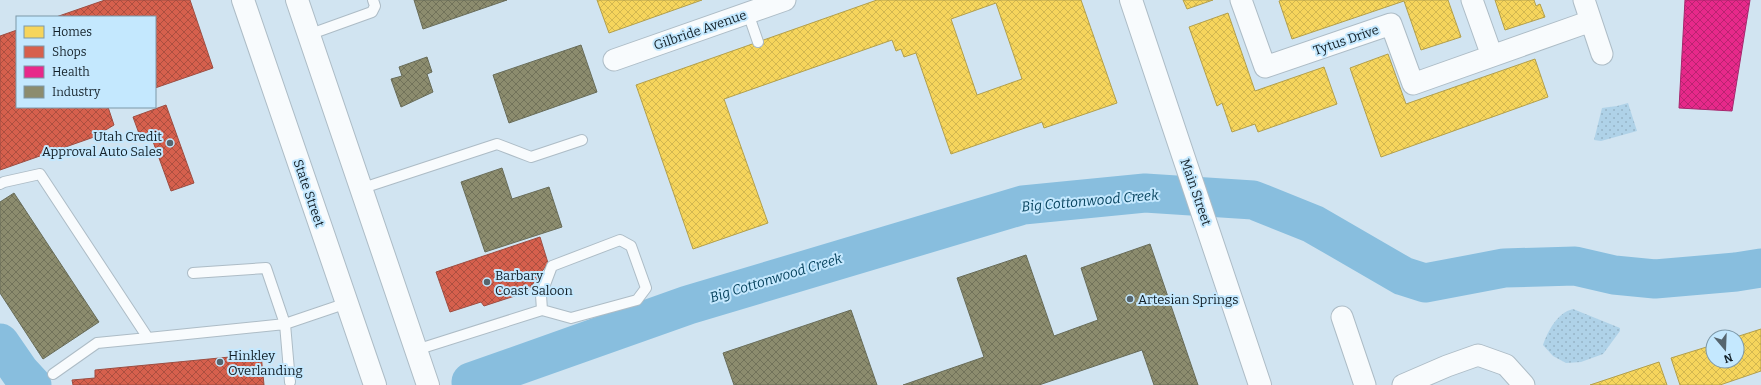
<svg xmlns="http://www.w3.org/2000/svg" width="1761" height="385" viewBox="0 0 1761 385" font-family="Bitter,serif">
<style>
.park{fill:url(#park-dots)}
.homes{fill:url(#homes-cross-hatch);stroke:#b29f4c;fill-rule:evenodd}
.shops{fill:url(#shops-cross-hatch);stroke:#9c4d42}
.health{fill:url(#health-cross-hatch);stroke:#a7266d}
.industry{fill:url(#industry-cross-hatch);stroke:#686c59}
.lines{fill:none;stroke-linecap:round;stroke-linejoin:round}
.river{stroke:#88bede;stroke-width:39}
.lane-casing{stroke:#adbcc6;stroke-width:12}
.street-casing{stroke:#adbcc6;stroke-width:23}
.secondary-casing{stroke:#adbcc6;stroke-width:24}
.primary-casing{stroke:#adbcc6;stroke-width:24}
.lane{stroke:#f8fbfd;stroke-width:10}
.street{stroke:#f8fbfd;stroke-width:21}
.secondary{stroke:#f8fbfd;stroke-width:22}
.primary{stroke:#f8fbfd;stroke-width:22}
.poi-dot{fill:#56656e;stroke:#c4e8fe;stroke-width:1.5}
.labels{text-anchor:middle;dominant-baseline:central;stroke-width:4;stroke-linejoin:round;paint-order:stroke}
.street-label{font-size:13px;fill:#132028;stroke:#c4e8fe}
.poi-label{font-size:13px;fill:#132028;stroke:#c4e8fe;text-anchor:start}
.water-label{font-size:14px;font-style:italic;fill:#07435e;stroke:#c4e8fe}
</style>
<defs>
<pattern id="park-dots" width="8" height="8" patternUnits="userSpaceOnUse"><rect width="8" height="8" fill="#afd2e8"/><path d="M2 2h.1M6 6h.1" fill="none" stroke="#96b4c7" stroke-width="1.8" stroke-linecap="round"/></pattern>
<pattern id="homes-cross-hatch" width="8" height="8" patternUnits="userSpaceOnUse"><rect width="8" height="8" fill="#f6d55c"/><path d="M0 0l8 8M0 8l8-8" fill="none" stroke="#d2b750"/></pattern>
<pattern id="shops-cross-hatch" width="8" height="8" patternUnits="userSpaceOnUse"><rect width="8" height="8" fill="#d6604d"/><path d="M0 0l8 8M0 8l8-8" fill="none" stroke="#ac4f40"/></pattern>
<pattern id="health-cross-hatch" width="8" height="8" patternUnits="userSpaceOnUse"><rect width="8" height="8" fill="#e7298a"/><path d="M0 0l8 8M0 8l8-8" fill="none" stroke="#ba2371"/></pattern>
<pattern id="industry-cross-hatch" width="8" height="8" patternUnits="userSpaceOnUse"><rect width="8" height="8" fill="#8c8c6e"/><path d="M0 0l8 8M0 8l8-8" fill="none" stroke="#71725a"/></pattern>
</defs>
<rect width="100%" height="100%" fill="#d1e4f1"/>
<path class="park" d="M1628 103 1637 131 1601 141 1594 140 1602 108 1617 106Z
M1573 309 1620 328V331L1603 354 1581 362 1566 363 1553 356 1543 345C1548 331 1557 313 1573 309Z"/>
<path class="homes" d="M597 0H702L609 33Z
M877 0H1081L1117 103 1044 128 1042 122 951 154 916 53 904 57 901 49 896 51 892 40 724 99 768 223 693 249 636 85ZM996 3 1022 79 977 95 951 19Z
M1183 0H1213L1187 9Z
M1282 0H1448L1461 37 1421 50 1404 1 1292 39 1279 1Z
M1495 0H1534L1536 6 1540 4 1545 17 1505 30Z
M1228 13 1255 91 1324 67 1337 104 1258 132 1255 124 1232 132 1222 103 1217 106 1189 27Z
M1388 54 1406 104 1535 59 1548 97 1381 157 1350 68Z
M1761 329V371L1720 385H1680L1671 358 1713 345V361H1737L1736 337Z
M1659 362 1667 385H1590Z"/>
<path class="shops" d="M105 0H190L213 68 155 88V17H56Z
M17 30V107H108L114 125 94 137 0 170V36Z
M166 105 194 183 171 191 151 136 141 139 133 117Z
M540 237 548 263 527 292 484 306 481 302 450 312 436 272Z
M261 354 264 385H73L72 380 95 378V370Z"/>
<path class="health" d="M1685 0H1750L1732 111 1679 108Z"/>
<path class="industry" d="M414 0H507L423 29Z
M581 45 597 92 509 123 493 75Z
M427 57 432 72 427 74 433 92 401 107 391 79 402 76 399 67Z
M502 168 512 199 549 187 562 227 485 252 461 182Z
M14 193 99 322 43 359 0 293V202Z
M1150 244 1198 385H1154L1142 350 1039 385H903L984 357 957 278 1026 255 1054 336 1098 320 1081 268Z
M851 310 877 385H734L723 353Z"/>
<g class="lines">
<path class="river" d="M0 343 20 372 32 385
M471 382 688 305 1023 205 1145 193 1253 200 1313 224 1403 276 1425 283 1504 268 1575 266 1614 275 1655 279 1736 272 1761 268"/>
<g class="lane-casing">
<path id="lane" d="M748 13 758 42
M308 35 372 12 375 6 373 0
M0 184 4 182 40 174 148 338 285 324 347 303
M360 189 497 144 531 157 582 140
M193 273 266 268 285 324 290 382
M416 350 542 310 571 318 637 300 646 288 631 246 620 240 552 266 541 295 542 310
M53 374 97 343 148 338"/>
</g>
<g class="street-casing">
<path id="street" d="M1241 0 1265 67 1391 24 1413 84 1591 21
M1472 0 1492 56
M1584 0 1602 54
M614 60 785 0
M1342 317 1365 385
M1403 385 1447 366 1478 355 1506 365 1524 385"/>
</g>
<g class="secondary-casing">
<path id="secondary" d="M1131 0 1260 385"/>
</g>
<g class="primary-casing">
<path id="primary" d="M243 0 375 385
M297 0 428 385"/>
</g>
<use href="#lane" class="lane"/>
<use href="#street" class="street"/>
<use href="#secondary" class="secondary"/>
<use href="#primary" class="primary"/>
</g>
<g class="poi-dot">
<circle cx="170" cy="143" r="4"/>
<circle cx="487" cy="282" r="4"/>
<circle cx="1130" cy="299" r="4"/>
<circle cx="220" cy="362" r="4"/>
</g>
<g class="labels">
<g class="street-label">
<text transform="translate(700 30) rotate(-19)">Gilbride Avenue</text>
<text transform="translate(1346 40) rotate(-19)">Tytus Drive</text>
<text transform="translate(1196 192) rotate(71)">Main Street</text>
<text transform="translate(309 193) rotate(71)">State Street</text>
</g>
<g class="poi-label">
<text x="162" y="136" text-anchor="end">Utah Credit<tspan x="162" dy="15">Approval Auto Sales</tspan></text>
<text x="495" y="275">Barbary<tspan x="495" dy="15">Coast Saloon</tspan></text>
<text x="1138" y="299">Artesian Springs</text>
<text x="228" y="355">Hinkley<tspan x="228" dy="15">Overlanding</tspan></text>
</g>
<g class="water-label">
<text transform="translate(1090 201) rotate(-5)">Big Cottonwood Creek</text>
<text transform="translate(776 278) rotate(-17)">Big Cottonwood Creek</text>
</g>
</g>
<rect x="16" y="16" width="140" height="92" fill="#c4e8fe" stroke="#7d98a8"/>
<rect x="24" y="26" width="20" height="12" fill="#f6d55c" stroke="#7d98a8"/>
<text x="52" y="36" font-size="12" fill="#132028">Homes</text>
<rect x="24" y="46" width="20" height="12" fill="#d6604d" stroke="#7d98a8"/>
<text x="52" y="56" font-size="12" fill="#132028">Shops</text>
<rect x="24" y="66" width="20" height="12" fill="#e7298a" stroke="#7d98a8"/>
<text x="52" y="76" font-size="12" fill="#132028">Health</text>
<rect x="24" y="86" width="20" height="12" fill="#8c8c6e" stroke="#7d98a8"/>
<text x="52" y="96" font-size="12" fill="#132028">Industry</text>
<g transform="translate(1725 349) rotate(161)"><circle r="19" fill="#c4e8fe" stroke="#7d98a8"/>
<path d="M0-3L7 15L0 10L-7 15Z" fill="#56656e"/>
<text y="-6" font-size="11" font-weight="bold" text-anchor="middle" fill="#132028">N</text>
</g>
</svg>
